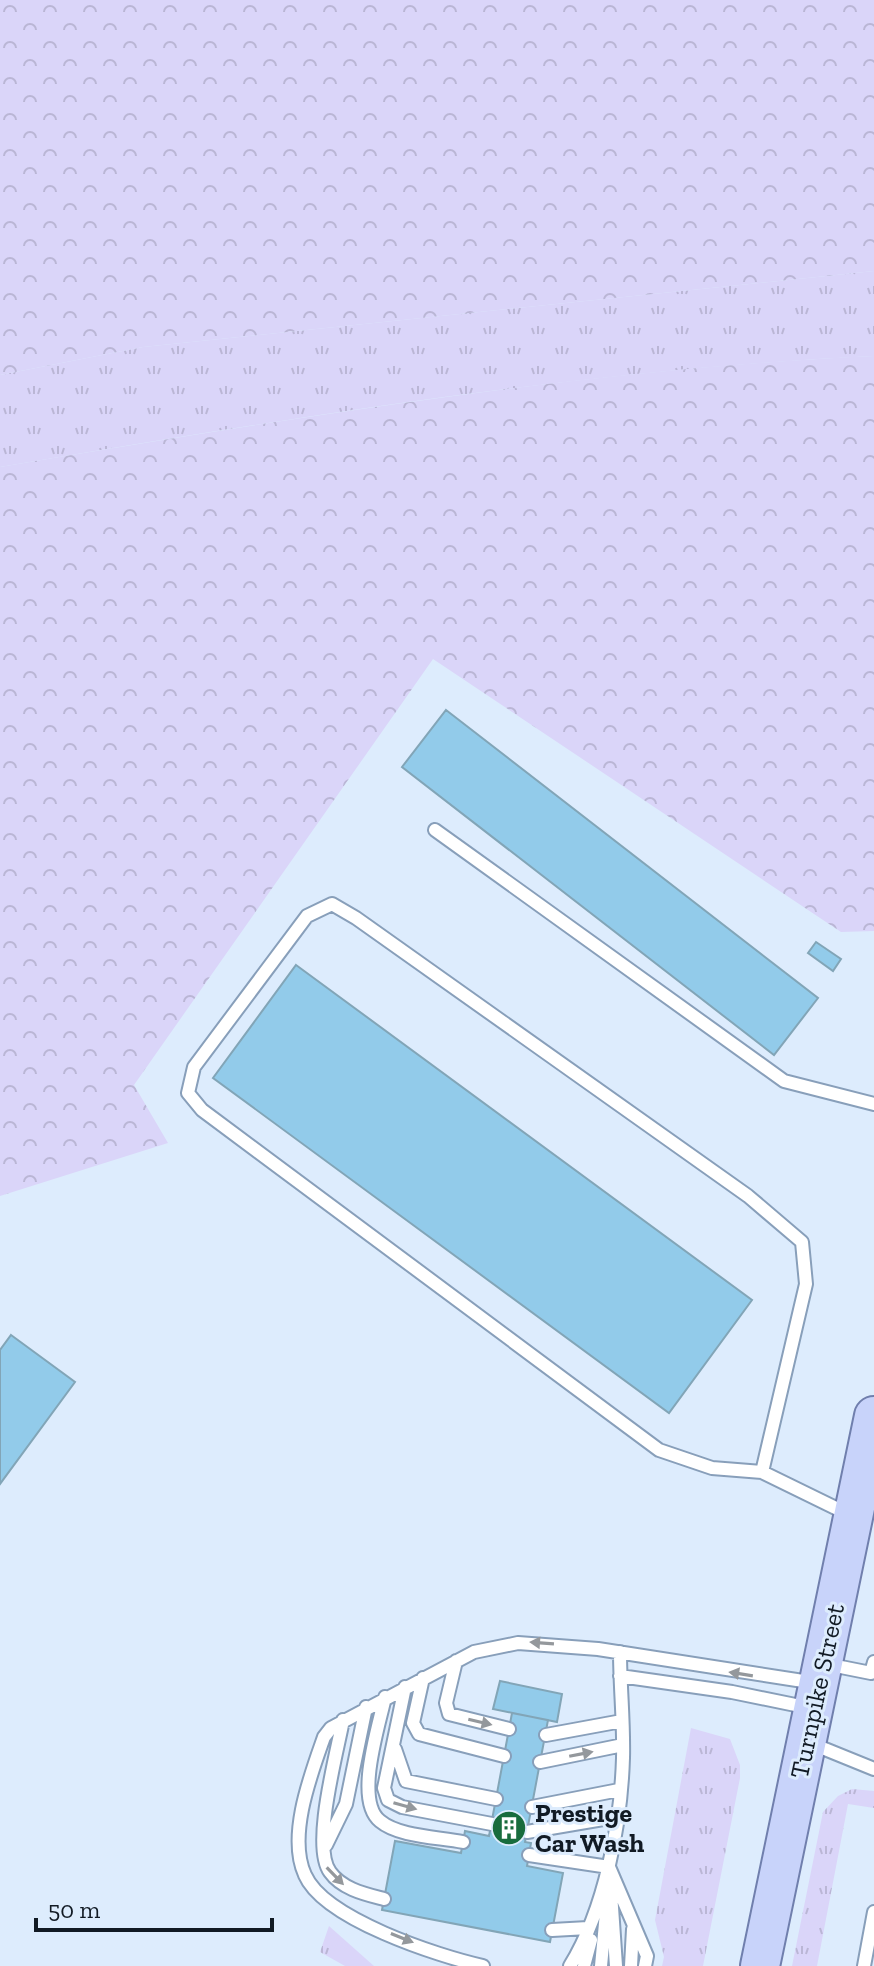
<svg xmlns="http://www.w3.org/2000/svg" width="874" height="1966" viewBox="0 0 874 1966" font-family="'Zilla Slab',serif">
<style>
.grass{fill:url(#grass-tufts)}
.forest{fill:url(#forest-crowns)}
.building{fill:#92cbea;stroke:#82a5b7;stroke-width:2}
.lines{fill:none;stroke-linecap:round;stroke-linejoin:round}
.service-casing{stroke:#889fba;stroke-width:16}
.primary-casing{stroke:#707fad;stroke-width:42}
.service{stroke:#fff;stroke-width:12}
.primary{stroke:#c8d3fa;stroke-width:38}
.oneway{fill:#94989c}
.labels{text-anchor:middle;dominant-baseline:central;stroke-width:6;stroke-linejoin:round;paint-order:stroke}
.street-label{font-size:26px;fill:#111a24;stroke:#ddecfd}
.poi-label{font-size:26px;font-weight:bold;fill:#111a24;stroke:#ddecfd;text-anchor:start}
</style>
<defs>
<pattern id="grass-tufts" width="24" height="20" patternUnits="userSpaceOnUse" patternTransform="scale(2)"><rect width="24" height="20" fill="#dad5f9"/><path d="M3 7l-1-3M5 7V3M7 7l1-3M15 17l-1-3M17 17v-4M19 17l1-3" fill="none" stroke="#bab6d5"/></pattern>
<pattern id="forest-crowns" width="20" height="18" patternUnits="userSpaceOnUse" patternTransform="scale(2)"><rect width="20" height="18" fill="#dad5f9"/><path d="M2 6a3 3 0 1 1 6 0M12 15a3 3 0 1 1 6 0" fill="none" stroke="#bab6d5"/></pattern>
</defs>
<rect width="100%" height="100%" fill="#ddecfd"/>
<path class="grass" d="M874 271V356C581 370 289 418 0 467V375L143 347Z
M691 1728 730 1739 740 1765V1778L703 1966H662L664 1957 655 1920Z
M852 1789 874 1791V1808L848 1804 817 1966H792L823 1812 838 1796Z
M329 1926 374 1966H345L320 1952Z"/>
<path class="forest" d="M0 0H874V271L143 347 0 375Z
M874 356V931L841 932 433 659 134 1085 168 1143 0 1196V467C287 419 583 369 874 356Z"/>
<path class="building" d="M446 710 818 998 774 1055 402 767Z
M816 942 841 959 833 971 808 953Z
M296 965 752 1300 669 1413 213 1078Z
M11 1335 75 1382 0 1484V1350Z
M500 1681 562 1694 557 1722 493 1709Z
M512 1713 548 1720 525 1842 531 1843 527 1866 563 1873 550 1942 382 1910 395 1841 461 1853 465 1831 489 1836Z"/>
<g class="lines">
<g class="service-casing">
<path id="service" d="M435 830 784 1081 874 1104
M762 1472 806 1284 802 1242 748 1196 356 918 332 904 307 916 194 1067 188 1093 202 1110 659 1450 712 1468 762 1472 850 1515
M456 1661 446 1703 449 1714 509 1729
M826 1664 871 1673 874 1662
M620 1676 732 1692 810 1708
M423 1678 413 1723 419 1734 504 1756
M405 1687 384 1788 388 1800 402 1807 492 1824
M385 1697C379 1726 354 1800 380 1821 399 1837 439 1837 463 1842
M343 1720C337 1753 311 1846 330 1872 342 1889 365 1894 384 1899
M546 1735 622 1721
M810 1743 874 1769
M395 1749 406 1781 496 1799
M540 1762 623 1745
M532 1807 619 1790
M527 1832 615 1817
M326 1845 346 1804 366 1707
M529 1855 609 1867
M609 1867 647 1956 645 1966
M610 1878 616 1966
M552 1930 588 1928
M483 1966C438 1956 324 1919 305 1875 287 1836 311 1774 324 1737L331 1728 474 1652 518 1643 598 1649 816 1683
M570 1966C605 1909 621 1824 623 1758 624 1723 620 1687 620 1652
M584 1966 591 1940
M601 1966 607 1902
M631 1966 633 1929
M864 1966 874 1912"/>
</g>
<g class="primary-casing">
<path id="primary" d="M760 1966 874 1416"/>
</g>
<use href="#service" class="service"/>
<use href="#primary" class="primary"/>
</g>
<defs><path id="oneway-solid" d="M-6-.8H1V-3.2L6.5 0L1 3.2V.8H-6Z" transform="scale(2)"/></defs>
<g class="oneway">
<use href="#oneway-solid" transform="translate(542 1643) rotate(-176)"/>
<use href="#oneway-solid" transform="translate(741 1674) rotate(-171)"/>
<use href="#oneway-solid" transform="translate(480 1722) rotate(13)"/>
<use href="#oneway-solid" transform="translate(581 1754) rotate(-11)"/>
<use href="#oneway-solid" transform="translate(405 1806) rotate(16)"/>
<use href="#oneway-solid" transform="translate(335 1876) rotate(46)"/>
<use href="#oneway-solid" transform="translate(402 1938) rotate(22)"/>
</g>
<defs>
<g id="building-disc" transform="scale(1.8)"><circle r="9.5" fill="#186c3d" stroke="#ddecfd"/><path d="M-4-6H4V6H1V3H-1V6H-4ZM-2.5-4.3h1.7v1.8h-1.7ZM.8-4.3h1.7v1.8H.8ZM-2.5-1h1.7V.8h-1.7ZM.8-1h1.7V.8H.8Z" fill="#fff"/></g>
</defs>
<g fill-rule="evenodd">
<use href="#building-disc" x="509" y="1828"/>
</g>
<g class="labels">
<g class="street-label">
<text transform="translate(817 1691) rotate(-78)">Turnpike Street</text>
</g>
<g class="poi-label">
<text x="535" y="1813">Prestige<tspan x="535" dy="30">Car Wash</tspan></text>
</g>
</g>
<path d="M36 1918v12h236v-12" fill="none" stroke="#111a24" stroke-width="4"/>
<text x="48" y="1918" font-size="24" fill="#111a24" stroke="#ddecfd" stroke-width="6" paint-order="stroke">50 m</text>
</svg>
